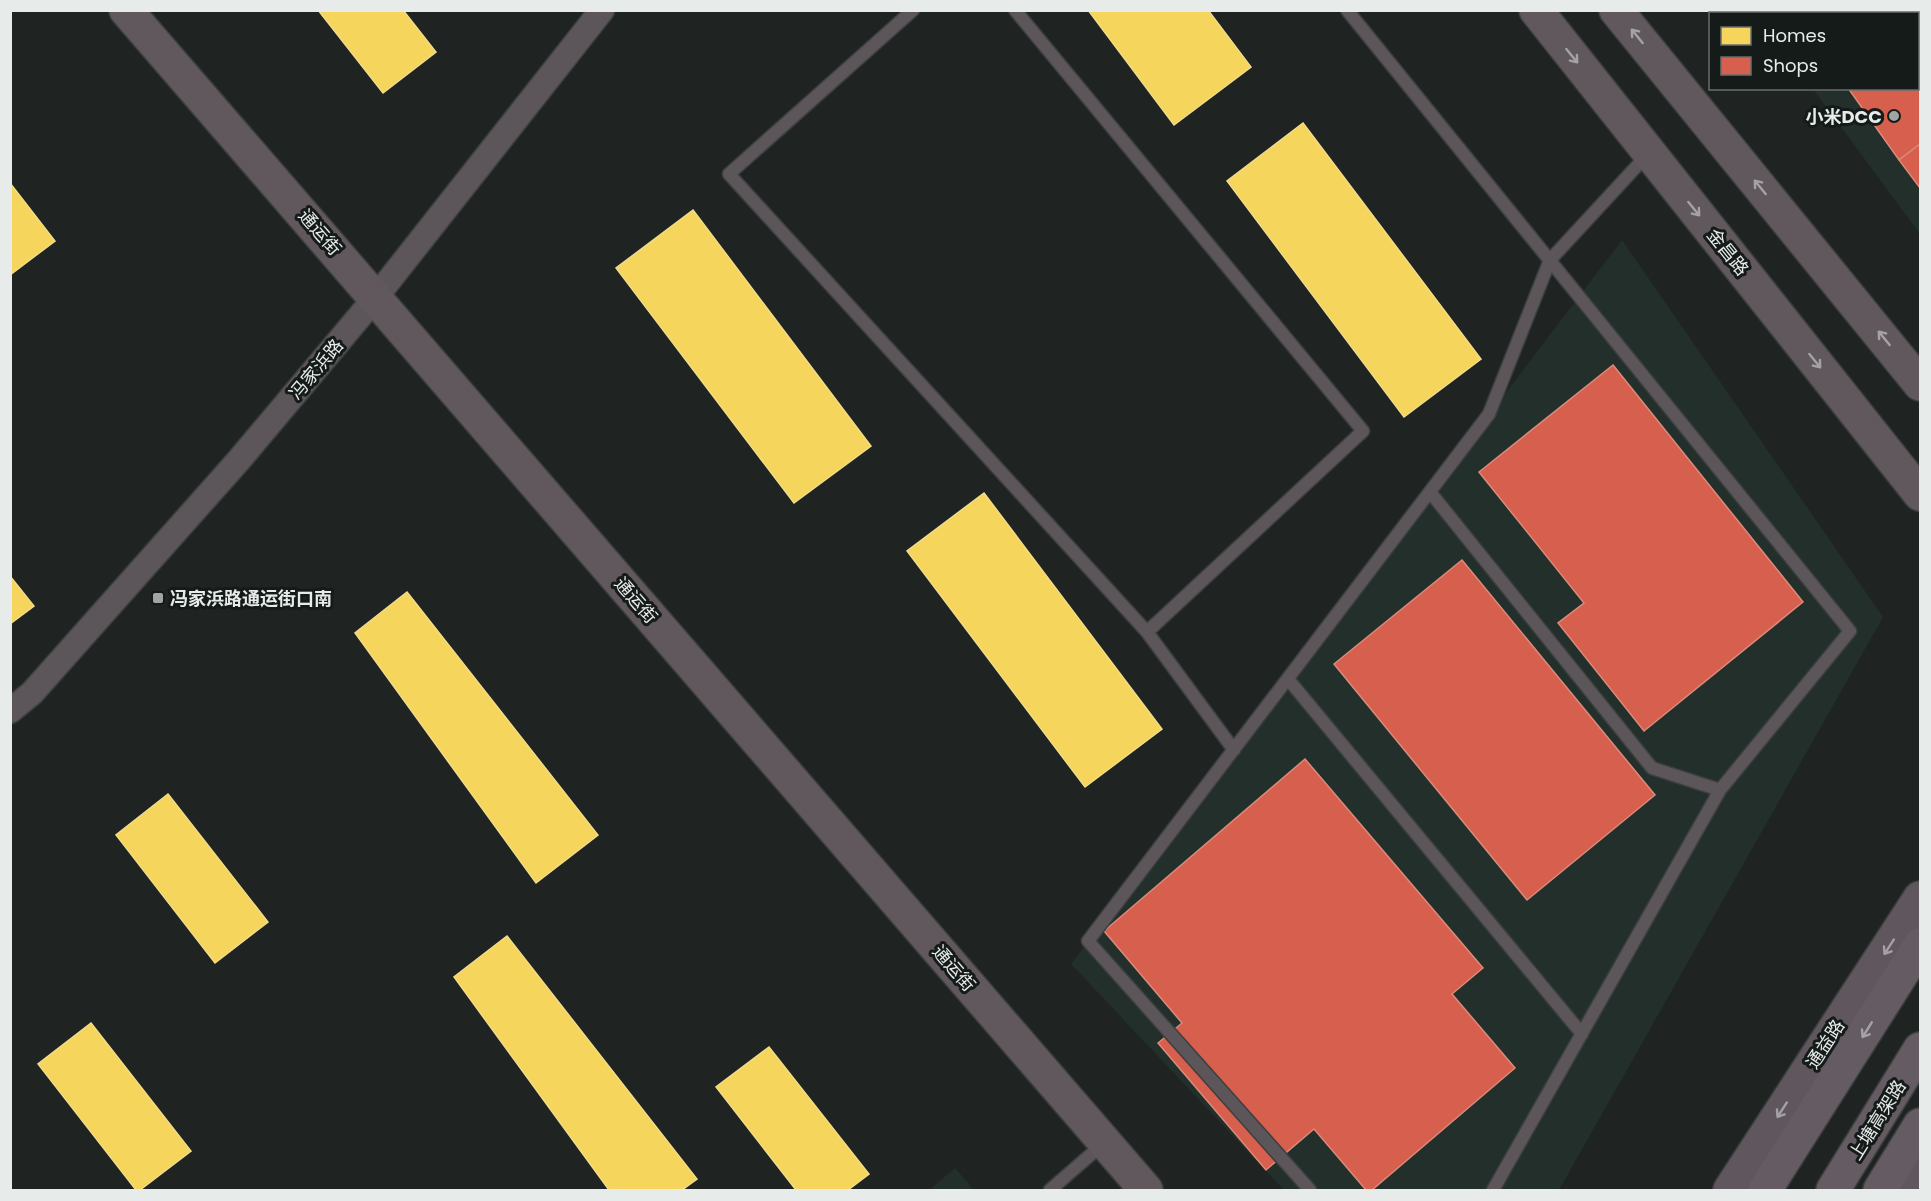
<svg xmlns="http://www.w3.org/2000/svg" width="1931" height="1201" viewBox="0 0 1931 1201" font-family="Poppins,'Noto Sans SC',sans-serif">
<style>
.built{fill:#222f2a}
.homes{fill:#f6d55c;stroke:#f2dc87;stroke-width:1.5}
.shops{fill:#d6604d;stroke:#db8a7c;stroke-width:1.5}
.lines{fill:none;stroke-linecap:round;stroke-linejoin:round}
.lane-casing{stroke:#3c3f3e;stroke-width:15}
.street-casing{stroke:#3c3f3e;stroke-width:27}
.secondary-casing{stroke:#3c3f3e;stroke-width:36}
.primary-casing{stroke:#3c3f3e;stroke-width:36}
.highway-casing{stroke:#3c3f3e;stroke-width:36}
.lane{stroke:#5c565b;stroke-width:12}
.street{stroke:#5c565b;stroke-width:24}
.secondary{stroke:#61585e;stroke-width:33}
.primary{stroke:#5f575d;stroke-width:33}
.highway{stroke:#655b63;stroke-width:33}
.oneway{stroke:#a4a2a4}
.oneway2{stroke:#a3a1a4}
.oneway3{stroke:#a6a3a6}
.poi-dot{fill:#a1a5a4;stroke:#141b19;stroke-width:2}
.labels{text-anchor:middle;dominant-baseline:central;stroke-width:6;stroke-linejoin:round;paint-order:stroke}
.poi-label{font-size:18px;font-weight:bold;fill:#e7ebea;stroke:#141b19;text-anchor:end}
.street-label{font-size:18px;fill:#e7ebea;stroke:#141b19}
</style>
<rect width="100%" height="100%" fill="#1f2422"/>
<path class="built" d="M1756 11H1920V234L1813 89 1918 88V14H1758Z
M1622 240 1883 617 1559 1190H1284L1071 964Z
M955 1168 974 1190H929Z"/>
<path class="homes" d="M318 10H403L436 52 383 93Z
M1088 10H1208L1251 67 1174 125Z
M1303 123 1481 359 1404 417 1227 181Z
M10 183 55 241 10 275Z
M693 210 871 446 794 503 616 268Z
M984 493 1162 729 1085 787 907 551Z
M10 576 34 606 10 624Z
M407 592 598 835 536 883 355 633Z
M168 794 268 922 215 963 116 835Z
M507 936 697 1179 682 1190H609L454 977Z
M91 1023 191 1151 140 1190H136L38 1064Z
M769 1047 869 1174 848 1190H796L716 1087Z"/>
<path class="shops" d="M1792 10H1878L1875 14H1795Z
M1887 10H1899L1901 14H1883Z
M1918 36 1920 41V144L1899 160 1848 88H1918Z
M1920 144V188L1899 160Z
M1613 365 1803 602 1644 731 1558 623 1584 603 1479 472Z
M1462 560 1655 795 1527 900 1334 664Z
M1305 759 1483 968 1452 994 1515 1068 1372 1190H1366L1314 1129 1266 1170 1158 1043 1182 1023 1104 931Z"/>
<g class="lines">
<g class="lane-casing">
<path id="lane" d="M913 10 729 174 1147 632 1234 750
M1015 10 1363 431 1147 632
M1347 10 1850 631 1720 790 1493 1190
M1430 492 1652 768 1720 790
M1288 679 1582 1034
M1050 1190 1104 1143
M1310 1190 1088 941 1489 414 1550 260 1648 154"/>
</g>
<g class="street-casing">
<path id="street" d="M10 711 32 693 239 460 376 297 602 10"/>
</g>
<g class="secondary-casing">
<path id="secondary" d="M126 10 1146 1190
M1536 10 1920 494
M1616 10 1920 384"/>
</g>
<g class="primary-casing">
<path id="primary" d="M1730 1190 1920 898
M1898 1190 1920 1156"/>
</g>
<g class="highway-casing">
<path id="highway" d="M1765 1190 1920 945
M1833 1190 1920 1049
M1880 1190 1920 1125"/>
</g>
<use href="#lane" class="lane"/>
<use href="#street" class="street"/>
<use href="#secondary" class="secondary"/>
<use href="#primary" class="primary"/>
<use href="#highway" class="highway"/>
</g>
<defs><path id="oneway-shaft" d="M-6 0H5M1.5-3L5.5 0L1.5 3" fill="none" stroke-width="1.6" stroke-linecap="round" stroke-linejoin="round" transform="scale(1.5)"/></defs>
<g class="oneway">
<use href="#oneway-shaft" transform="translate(1637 36) rotate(-129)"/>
<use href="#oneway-shaft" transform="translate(1572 56) rotate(51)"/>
<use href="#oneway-shaft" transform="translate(1760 187) rotate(-129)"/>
<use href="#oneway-shaft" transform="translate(1694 209) rotate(51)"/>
<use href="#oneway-shaft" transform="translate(1884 338) rotate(-129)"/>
<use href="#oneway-shaft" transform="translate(1815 361) rotate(51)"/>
</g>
<g class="oneway2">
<use href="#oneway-shaft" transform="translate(1889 947) rotate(123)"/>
<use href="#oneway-shaft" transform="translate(1782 1110) rotate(123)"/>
</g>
<use class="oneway3" href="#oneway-shaft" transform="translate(1867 1030) rotate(122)"/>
<g class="poi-dot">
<circle cx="1894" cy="116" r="6"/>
<rect x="152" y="592" width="12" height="12" rx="3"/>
</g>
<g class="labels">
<g class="poi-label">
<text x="1882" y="116">小米DCC</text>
<text x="170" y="598" text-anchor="start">冯家浜路通运街口南</text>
</g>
<g class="street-label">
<text transform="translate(320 232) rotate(49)">通运街</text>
<text transform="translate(1728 252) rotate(51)">金昌路</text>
<text transform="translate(316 369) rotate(-50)">冯家浜路</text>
<text transform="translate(636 600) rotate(49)">通运街</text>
<text transform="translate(954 968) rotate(49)">通运街</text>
<text transform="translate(1825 1044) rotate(-57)">通益路</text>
<text transform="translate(1877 1120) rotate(-58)">上塘高架路</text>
</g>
</g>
<rect width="1931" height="1201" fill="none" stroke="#e7ebea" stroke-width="24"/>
<rect x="1709" y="12" width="210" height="78" fill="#141b19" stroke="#686e6d" stroke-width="1.5"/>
<rect x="1721" y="27" width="30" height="18" fill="#f6d55c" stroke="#686e6d" stroke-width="1.5"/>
<text x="1763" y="42" font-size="18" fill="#e7ebea">Homes</text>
<rect x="1721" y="57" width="30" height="18" fill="#d6604d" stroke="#686e6d" stroke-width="1.5"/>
<text x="1763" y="72" font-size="18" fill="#e7ebea">Shops</text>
</svg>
